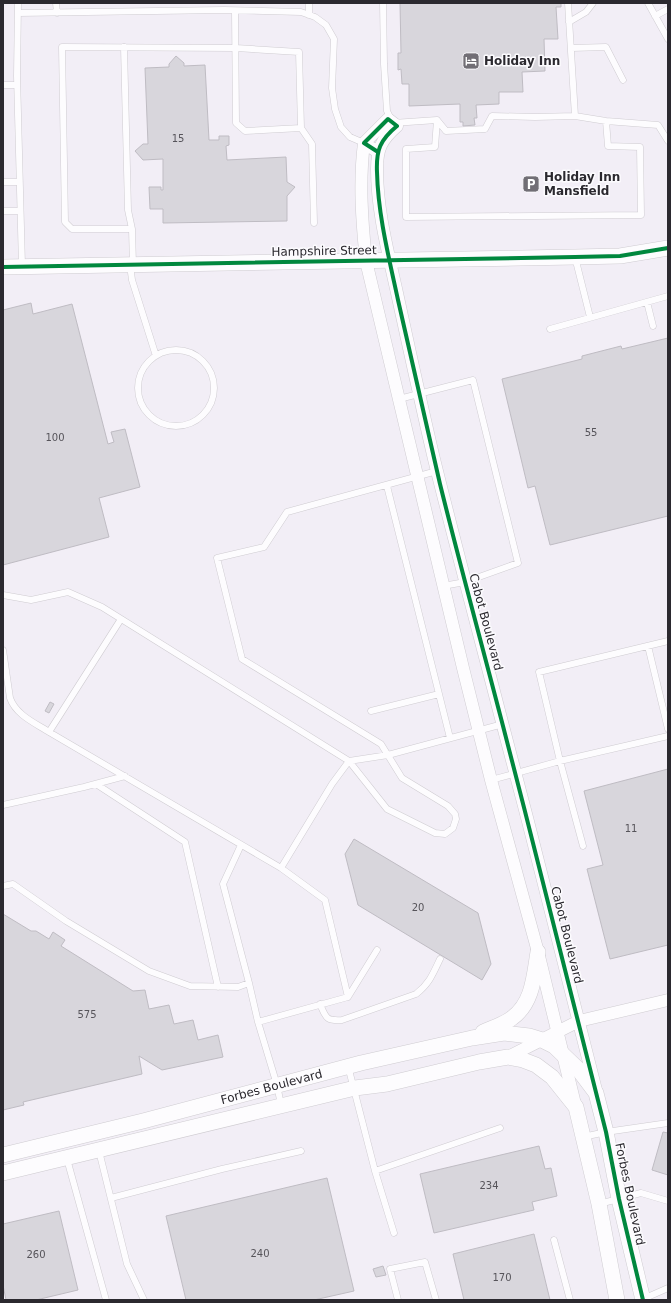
<svg xmlns="http://www.w3.org/2000/svg" width="671" height="1303" viewBox="0 0 671 1303" font-family="'DejaVu Sans',sans-serif">
<style>
.building{fill:#d8d6dc;stroke:#bfbcc3}
.lines{fill:none;stroke-linecap:round;stroke-linejoin:round}
.service-casing{stroke:#cfccd1;stroke-width:7}
.minor-casing{stroke:#cfccd1;stroke-width:13}
.tertiary-casing{stroke:#cfccd1;stroke-width:16}
.service{stroke:#fdfcfe;stroke-width:6}
.minor{stroke:#fdfcfe;stroke-width:12}
.tertiary{stroke:#fdfcfe;stroke-width:15}
.cycleway-casing{stroke:#fcfbfe;stroke-width:6}
.cycleway{stroke:#00873e;stroke-width:4}
.labels{text-anchor:middle;dominant-baseline:central;stroke-width:3;stroke-linejoin:round;paint-order:stroke}
.number-label{font-size:10px;fill:#56545a}
.poi-label{font-size:12px;font-weight:bold;fill:#2b292f;stroke:#fcfbfe;text-anchor:start}
.street-label{font-size:12px;fill:#2b292f;stroke:#fcfbfe}
</style>
<rect width="100%" height="100%" fill="#f2eef6"/>
<path class="building" d="M400 3H561V7H556L558 39H544L545 71 522 72 523 92H499V104L476 105 477 118H474L475 125 463 126V122H460V104L409 106V84H402L401 69 398 70V53H401Z
M176 56 184 63V66L205 65 209 140H219V136H229V145L226 146 227 160 286 157 287 182 295 187 287 196V221L163 223V209H150L149 187H161V190H163V159L143 160 135 151 143 144H148L145 68 169 67V64Z
M31 303 33 314 72 304 108 444 114 442 111 432 125 429 140 487 99 498 109 537 3 565V310Z
M668 338V516L550 545 535 486 528 488 502 379 582 359V356L621 346 622 349Z
M50 702 54 704 49 713 45 711Z
M668 769V945L610 959 587 869 603 865 584 791Z
M354 839 478 913 491 964 482 980 358 905 345 854Z
M3 914 31 931H36L49 939 53 932 65 940 61 946 133 991 145 990 149 1009 169 1005 174 1024 193 1020 198 1040 218 1035 223 1057 162 1070 139 1056 142 1074 23 1102 24 1105 3 1110Z
M663 1132 668 1133V1175L652 1170Z
M539 1146 545 1169 551 1168 557 1196 532 1202 534 1210 434 1233 420 1174Z
M327 1178 354 1291 314 1300H186L166 1216Z
M59 1211 78 1290 36 1300H6L3 1285V1224Z
M534 1234 550 1300H464L453 1254Z
M383 1266 386 1275 376 1277 373 1269Z"/>
<g class="lines">
<g class="service-casing">
<path id="service" d="M18 3 17 76 22 266
M56 3 57 13
M309 3V15
M383 3 384 64 387 111 393 123 437 120 446 131 485 129 492 116 535 117 575 116 606 121 658 125 668 141
M568 3 575 116
M648 3 668 39
M235 11 236 123 245 131 301 128 312 144 314 223
M18 13 224 10 301 12 315 17 326 25 334 39 332 88 335 109 341 127 350 137 364 143
M655 16 668 9
M569 22 586 12 593 3
M124 47 128 210 132 229
M571 48 606 47 623 80
M3 85H17
M437 120 435 147 406 149V217L641 215 640 147 608 146 606 121
M3 182H19
M3 211H20
M575 257 590 317
M130 265 132 280 156 356
M133 265 132 229H72L65 222 62 47 236 48 299 52 301 128
M647 302 653 326
M550 329 668 296
M138 388a38 38 0 1 1 76 0a38 38 0 1 1-76 0Z
M399 399 473 380 518 563 465 582 443 586
M387 486 450 738
M3 595 31 600 68 592 102 607 349 761 388 755 503 724
M121 619 49 732 281 868
M648 646 668 729
M3 650 10 698C16 715 35 723 49 732
M371 711 439 694
M491 780 560 761 668 736
M96 784 185 842 218 987
M3 805 84 787 125 776
M241 845 223 884 249 983 258 1022
M583 846 560 761 539 672 668 641
M3 886 13 884 66 921 149 971 190 986 238 987 249 983
M348 997 377 950
M320 1004C326 1018 326 1021 342 1020L416 994C429 984 433 974 440 959
M348 1066 375 1171 394 1233
M281 1105 277 1085 258 1022 348 997 325 900 281 868 332 784 349 761 387 809 435 833 445 834 453 828 456 819 455 814 448 806 402 778 381 744 242 659 217 558 264 547 287 512 437 471
M583 1137 606 1132 668 1123
M99 1151 127 1264 144 1300
M67 1159 106 1300
M375 1171 500 1128
M111 1198 222 1169 301 1151
M599 1204 641 1193 668 1201
M554 1240 570 1300
M643 1299 668 1288
M398 1300 390 1269 425 1262 436 1300"/>
</g>
<g class="minor-casing">
<path id="minor" d="M364 143C359 182 362 222 366 261L463 668 491 780 538 952 575 1104
M378 152 364 143 388 119 397 126C381 140 377 149 377 169 377 211 388 252 397 293 409 348 421 404 434 459 456 548 480 637 503 726 535 847 566 968 596 1090
M508 1057 579 1021 668 1000"/>
</g>
<g class="tertiary-casing">
<g id="tertiary">
<path d="M3 267 575 257 620 256 668 248"/>
<path d="M483 1032C492 1028 505 1024 512 1018 533 1003 534 976 538 952"/>
<path id="s1" d="M3 1155 143 1121 361 1063 472 1038 504 1033 529 1036 542 1040 554 1046 578 1069 596 1093 606 1132 619 1199 643 1300"/>
<path d="M3 1173 355 1088 387 1084 479 1062 508 1057 523 1060 536 1065 552 1077 576 1107 599 1204 617 1300"/>
</g>
</g>
<use href="#service" class="service"/>
<use href="#minor" class="minor"/>
<use href="#tertiary" class="tertiary"/>
<g class="cycleway-casing">
<path id="cycleway" d="M378 152 364 143 388 119 397 126C380 140 376 150 377 172 378 215 389 258 398 300 412 362 426 423 440 484 460 565 482 645 503 726 538 861 572 996 606 1132L619 1199 643 1300
M3 267 575 257 620 256 668 248"/>
</g>
<use href="#cycleway" class="cycleway"/>
</g>
<defs>
<g id="hotel-square" transform="scale(0.9)"><rect x="-9" y="-9" width="18" height="18" rx="4" fill="#716e75" stroke="#fcfbfe"/><path d="M-6-4.5h1.5V1H6V5H4.5V3h-9V5H-6ZM-4 0a1.8 1.8 0 1 1 3.6 0ZM.5 0V-2.5h3Q6-2.5 6 0Z" fill="#fff"/></g>
<g id="parking-square" transform="scale(0.9)"><rect x="-9" y="-9" width="18" height="18" rx="4" fill="#716e75" stroke="#fcfbfe"/><path d="M-3.5-5.5H1a3.5 3.5 0 0 1 0 7H-1V5.5H-3.5ZM-1-3.4V-.6H.8a1.4 1.4 0 0 0 0-2.8Z" fill="#fff"/></g>
</defs>
<g fill-rule="evenodd">
<use href="#hotel-square" x="471" y="61"/>
<use href="#parking-square" x="531" y="184"/>
</g>
<g class="labels">
<g class="number-label">
<text x="178" y="138">15</text>
<text x="591" y="432">55</text>
<text x="55" y="437">100</text>
<text x="631" y="828">11</text>
<text x="418" y="907">20</text>
<text x="87" y="1014">575</text>
<text x="489" y="1185">234</text>
<text x="260" y="1253">240</text>
<text x="36" y="1254">260</text>
<text x="502" y="1277">170</text>
</g>
<g class="poi-label">
<text x="484" y="61">Holiday Inn</text>
<text x="544" y="177">Holiday Inn<tspan x="544" dy="14">Mansfield</tspan></text>
</g>
<g class="street-label">
<text transform="translate(324 251) rotate(-1)">Hampshire Street</text>
<text transform="translate(486 622) rotate(75)">Cabot Boulevard</text>
<text transform="translate(567 935) rotate(76)">Cabot Boulevard</text>
<text stroke="none"><textPath href="#s1" startOffset="277">Forbes Boulevard</textPath></text>
<text transform="translate(630 1194) rotate(78)">Forbes Boulevard</text>
</g>
</g>
<rect width="671" height="1303" fill="none" stroke="#2b292f" stroke-width="8"/>
</svg>
